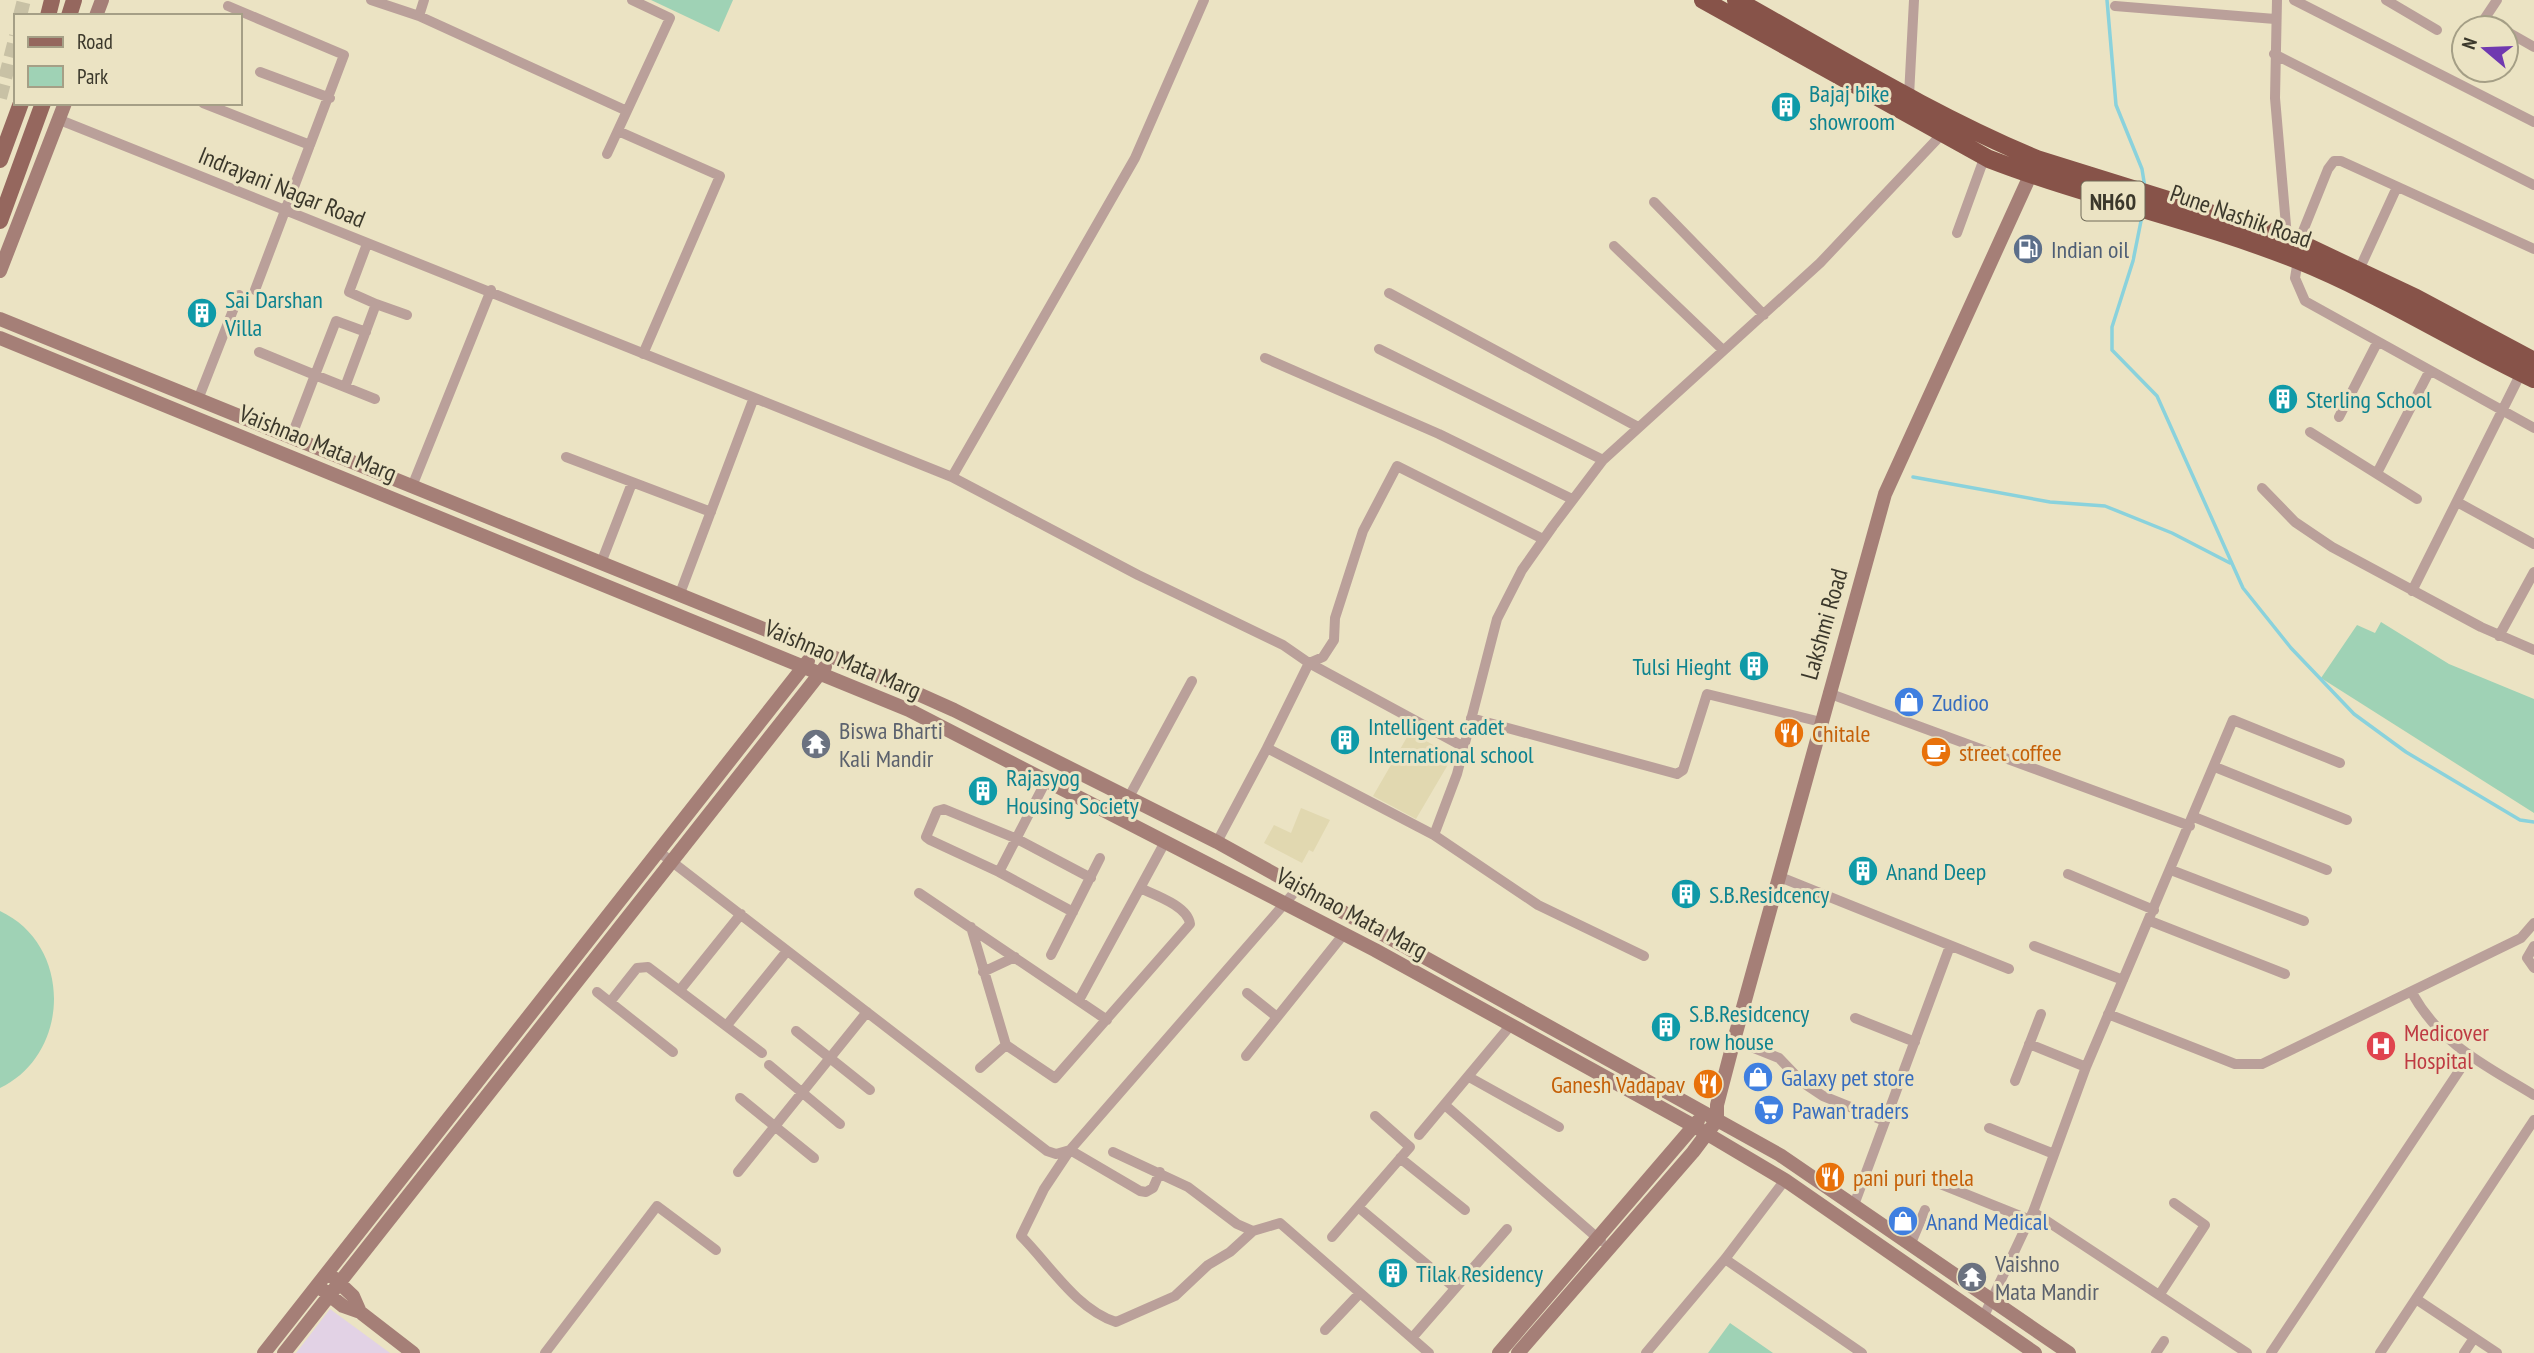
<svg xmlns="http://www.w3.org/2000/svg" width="2534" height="1353" viewBox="0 0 2534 1353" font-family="'PT Sans Narrow',sans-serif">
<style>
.industrial{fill:#e2d2e5}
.built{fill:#e1d8b0}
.green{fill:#9fd2b5}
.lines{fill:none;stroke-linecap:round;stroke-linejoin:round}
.stream{stroke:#8ad2dc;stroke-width:3.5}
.secondary-tunnel{stroke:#c8c1a5;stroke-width:14;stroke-dasharray:14 7;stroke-linecap:butt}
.street{stroke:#baa09a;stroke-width:10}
.secondary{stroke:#a57f77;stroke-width:14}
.primary{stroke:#95675e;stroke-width:16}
.highway{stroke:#875349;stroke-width:18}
.labels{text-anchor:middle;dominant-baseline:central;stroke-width:6;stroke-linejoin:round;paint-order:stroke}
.shield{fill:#ebe3c3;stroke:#706b59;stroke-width:2}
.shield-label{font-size:23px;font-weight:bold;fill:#3b382b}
.culture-label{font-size:24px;fill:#0d838f;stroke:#ebe3c3;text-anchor:start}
.street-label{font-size:24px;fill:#3b382b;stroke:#ebe3c3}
.service-label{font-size:24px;fill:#4e5e75;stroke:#ebe3c3;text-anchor:start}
.shop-label{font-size:24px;fill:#366cbe;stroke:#ebe3c3;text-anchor:start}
.worship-label{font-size:24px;fill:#5b616d;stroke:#ebe3c3;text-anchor:start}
.food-label{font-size:24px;fill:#c56008;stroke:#ebe3c3;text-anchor:start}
.health-label{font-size:24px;fill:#be3a42;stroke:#ebe3c3;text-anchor:start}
</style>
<rect width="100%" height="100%" fill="#ebe3c3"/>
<path class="industrial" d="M330 1309 390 1353H296Z"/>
<path class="built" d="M1410 732 1453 756 1416 819 1373 796Z
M1301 808 1330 820 1313 852 1309 850 1302 863 1264 843 1274 825 1291 833Z"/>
<path class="green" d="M651 0H733L719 32Z
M2381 622 2449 664 2534 699V813L2321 678 2357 625 2375 633Z
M0 911C73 945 71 1054 0 1088Z
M1730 1323 1773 1353H1708Z"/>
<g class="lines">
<path class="stream" d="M2107 0 2116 105 2142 169 2145 188
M2142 216 2133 261 2112 327V350L2157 396 2243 588 2291 648 2354 714 2406 752 2520 820 2534 822
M1913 477 2050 502 2105 506 2172 533 2230 563"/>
<path class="secondary-tunnel" d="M20 16 24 0
M0 98 16 36"/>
<path class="street" d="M371 0 419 16 424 0
M2277 0 2275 98 2287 237
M2294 0 2534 122
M2386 0 2437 30
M2497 0 2485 18 2501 28
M228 6 344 55 255 290
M2115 6 2275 19
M419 16 627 111
M2506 31 2534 47
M2274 54 2534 185
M260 72 330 98
M1909 96 1914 0
M203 103 310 145
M60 120 952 477 1138 575 1283 645 1309 663 1267 748
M618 131 720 176 643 354
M607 154 670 18 632 0
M1654 202 1764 315
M1957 233 1985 156
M2299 241 2328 169 2334 161H2341L2534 249
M1614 246 1723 350
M2298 260 2295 278 2305 301 2534 428
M2359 270 2397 187
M1389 293 1638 427
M376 304 407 315
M1379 349 1603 460
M259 352 315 375 336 321 366 332
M1265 358 1439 434 1572 499
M345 387 375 399
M199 397 239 295
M2339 417 2377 343
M2310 432 2417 499
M292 435 315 375 345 387 376 304 349 292 367 244
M566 457 711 512
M2377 473 2429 372
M952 477 1135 158 1204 0
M413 484 491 290
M2262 488 2295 522 2332 547 2481 627 2534 650
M2457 502 2534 544
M601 563 632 483
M2412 591 2522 371
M679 596 753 400
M2499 636 2534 572
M1309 663 1323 657 1334 640 1335 618 1363 531 1397 466 1543 539
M1309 663 1464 747
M1828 693 2190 826
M1471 718 1677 774 1683 770 1707 694 1821 722
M2215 767 2347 820
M1129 797 1192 681
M2194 817 2327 870
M1434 835 1457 774 1497 619 1522 570 1553 526 1603 460 1820 263 1942 134
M1217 842 1267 748 1434 835 1538 905 1644 956
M658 851 1047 1151 1056 1154 1070 1150 1299 887
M2171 870 2304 921
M999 872 1047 779
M2068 874 2154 910
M1780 877 2009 969
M919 893 1107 1020
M1073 912 999 872 930 840 926 837 937 811 944 809 1017 839 1091 878
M2150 921 2285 974
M971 927 1006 1045 1055 1078 1190 924C1188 906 1155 895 1140 888L1165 842
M2034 946 2123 980
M2534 946 2527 958 2534 968
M1051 955 1100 858
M983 972 1015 957
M680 990 741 914
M597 992 673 1052
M1247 993 1277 1017
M2412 993C2441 1045 2485 1065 2534 1095
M1079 1000 1140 888
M610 1002 637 968 648 967 762 1053
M2108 1014 2235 1064H2262L2521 938 2534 923
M1855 1018 1915 1042
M727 1025 787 951
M796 1031 870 1090
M1734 1040 1779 1058 1802 1082 1823 1096 1885 1121
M2029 1044 2086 1067
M1246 1056 1343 935
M769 1065 840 1124
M980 1068 1006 1045
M1469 1077 1559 1127
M2015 1081 2041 1014
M740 1098 814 1158
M1446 1106 1601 1241
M1989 1128 2054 1154
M1419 1135 1510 1026
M1113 1152 1188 1187 1237 1224 1253 1231 1280 1223 1429 1353
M1400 1158 1465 1210
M738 1172 867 1012
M1160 1172 1153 1188 1146 1192 1140 1191 1070 1150 1044 1189 1021 1236C1050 1265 1076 1309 1116 1322L1175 1296 1208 1265 1230 1252 1253 1231
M1938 1183 2030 1220
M1854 1205 1950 946
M1358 1207 1455 1288
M2033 1212 2247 1353
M1332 1237 1410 1147 1375 1116
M1911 1243 1925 1210
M1725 1259 1862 1353
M2160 1294 2205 1225 2174 1203
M2416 1299 2497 1353
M1983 1318 2033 1212 2086 1067 2233 720 2340 763
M1325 1330 1360 1293
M1412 1338 1507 1229
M545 1353 657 1206 716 1250
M1646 1353 1725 1259 1785 1180
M2156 1353 2164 1341
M2271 1353 2469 1056
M2380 1353 2534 1120
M2464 1353 2474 1338"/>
<path class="secondary" d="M96 16 102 0
M0 271 65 103
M0 319 860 668 954 710 1217 842 1780 1155 2069 1353
M0 338 909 710 1375 950 1694 1126 1785 1180 2035 1353
M334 1278 353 1296 360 1312
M323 1290 343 1306 360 1312 413 1353
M264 1353 808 661
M284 1353 825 667
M1499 1353 1698 1121
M1518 1353 1693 1152 1717 1120V1105L1734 1040 1885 494 2034 167"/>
<path class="primary" d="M48 16 52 0
M69 16 74 0
M0 160 21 103
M0 221 43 103"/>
<path class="highway" d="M1703 0 1989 159C2090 198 2197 220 2297 260 2379 293 2454 341 2534 379
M1736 0C1835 55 1933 116 2037 159L2287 237 2416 298 2534 361"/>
</g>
<defs>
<g id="building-disc" transform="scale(1.575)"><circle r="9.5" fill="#0f9aa8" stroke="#ebe3c3"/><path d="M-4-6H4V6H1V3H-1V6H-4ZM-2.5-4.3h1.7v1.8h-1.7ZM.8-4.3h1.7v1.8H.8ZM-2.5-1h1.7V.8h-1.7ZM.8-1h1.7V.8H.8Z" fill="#fff"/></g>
<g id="fuel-disc" transform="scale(1.575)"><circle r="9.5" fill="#5c6f8a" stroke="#ebe3c3"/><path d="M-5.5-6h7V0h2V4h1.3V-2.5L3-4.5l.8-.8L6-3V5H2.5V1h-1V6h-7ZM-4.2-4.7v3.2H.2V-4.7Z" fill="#fff"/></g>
<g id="shop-disc" transform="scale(1.575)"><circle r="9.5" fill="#3f7fe0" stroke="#ebe3c3"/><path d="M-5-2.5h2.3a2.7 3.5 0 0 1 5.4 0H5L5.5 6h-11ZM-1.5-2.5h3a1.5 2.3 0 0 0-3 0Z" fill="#fff"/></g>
<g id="restaurant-disc" transform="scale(1.575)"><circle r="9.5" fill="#e8710a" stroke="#ebe3c3"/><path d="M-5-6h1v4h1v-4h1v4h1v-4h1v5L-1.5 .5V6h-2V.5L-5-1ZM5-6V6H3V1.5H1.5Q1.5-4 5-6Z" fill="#fff"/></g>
<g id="temple-disc" transform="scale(1.575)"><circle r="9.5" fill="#6b7280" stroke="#ebe3c3"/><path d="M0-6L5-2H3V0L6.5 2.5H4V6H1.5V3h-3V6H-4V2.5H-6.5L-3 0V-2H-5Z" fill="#fff"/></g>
<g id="cafe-disc" transform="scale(1.575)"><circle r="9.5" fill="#e8710a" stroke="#ebe3c3"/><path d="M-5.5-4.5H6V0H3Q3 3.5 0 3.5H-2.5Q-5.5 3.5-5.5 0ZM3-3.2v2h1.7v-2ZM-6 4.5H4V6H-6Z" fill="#fff"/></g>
<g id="hospital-disc" transform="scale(1.575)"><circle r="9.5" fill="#e0444e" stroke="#ebe3c3"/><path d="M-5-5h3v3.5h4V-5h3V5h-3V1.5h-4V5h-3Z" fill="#fff"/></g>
<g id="supermarket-disc" transform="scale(1.575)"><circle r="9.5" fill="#3f7fe0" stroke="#ebe3c3"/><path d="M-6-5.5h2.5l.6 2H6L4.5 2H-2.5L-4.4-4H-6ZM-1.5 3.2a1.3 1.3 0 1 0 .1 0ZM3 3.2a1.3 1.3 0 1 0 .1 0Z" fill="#fff"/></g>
</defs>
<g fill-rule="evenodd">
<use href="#building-disc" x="1786" y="107"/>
<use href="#fuel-disc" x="2028" y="249"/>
<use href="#building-disc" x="202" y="313"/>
<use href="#building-disc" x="2283" y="399"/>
<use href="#building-disc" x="1754" y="666"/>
<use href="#shop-disc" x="1909" y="702"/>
<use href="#restaurant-disc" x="1789" y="733"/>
<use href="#building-disc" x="1345" y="740"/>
<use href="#temple-disc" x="816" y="744"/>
<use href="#cafe-disc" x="1936" y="752"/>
<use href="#building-disc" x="983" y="791"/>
<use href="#building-disc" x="1863" y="871"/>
<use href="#building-disc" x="1686" y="894"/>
<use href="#building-disc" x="1666" y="1027"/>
<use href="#hospital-disc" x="2381" y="1046"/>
<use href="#shop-disc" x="1758" y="1077"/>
<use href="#restaurant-disc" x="1708" y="1084"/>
<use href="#supermarket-disc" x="1769" y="1110"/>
<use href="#restaurant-disc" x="1830" y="1177"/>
<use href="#shop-disc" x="1903" y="1221"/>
<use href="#building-disc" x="1393" y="1273"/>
<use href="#temple-disc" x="1972" y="1277"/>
</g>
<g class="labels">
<rect class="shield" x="2081.5" y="181.5" width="63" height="39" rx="5"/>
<g class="shield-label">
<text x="2113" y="201">NH60</text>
</g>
<g class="culture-label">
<text x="1809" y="93">Bajaj bike<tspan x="1809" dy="28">showroom</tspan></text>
<text x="225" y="299">Sai Darshan<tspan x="225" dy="28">Villa</tspan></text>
<text x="2306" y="399">Sterling School</text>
<text x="1731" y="666" text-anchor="end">Tulsi Hieght</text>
<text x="1368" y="726">Intelligent cadet<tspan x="1368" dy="28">International school</tspan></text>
<text x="1006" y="777">Rajasyog<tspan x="1006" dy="28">Housing Society</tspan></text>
<text x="1886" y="871">Anand Deep</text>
<text x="1709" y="894">S.B.Residcency</text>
<text x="1689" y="1013">S.B.Residcency<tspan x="1689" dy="28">row house</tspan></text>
<text x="1416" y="1273">Tilak Residency</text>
</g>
<g class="street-label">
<text transform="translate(282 187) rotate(22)">Indrayani Nagar Road</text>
<text transform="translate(2241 216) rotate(19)">Pune Nashik Road</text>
<text transform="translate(318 443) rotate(22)">Vaishnao Mata Marg</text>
<text transform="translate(1824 624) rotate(-74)">Lakshmi Road</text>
<text transform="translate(843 659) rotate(23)">Vaishnao Mata Marg</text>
<text transform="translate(1352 913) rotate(28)">Vaishnao Mata Marg</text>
</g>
<g class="service-label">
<text x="2051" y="249">Indian oil</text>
</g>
<g class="shop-label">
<text x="1932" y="702">Zudioo</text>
<text x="1781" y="1077">Galaxy pet store</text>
<text x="1792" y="1110">Pawan traders</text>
<text x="1926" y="1221">Anand Medical</text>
</g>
<g class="worship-label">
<text x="839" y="730">Biswa Bharti<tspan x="839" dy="28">Kali Mandir</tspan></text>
<text x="1995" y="1263">Vaishno<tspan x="1995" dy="28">Mata Mandir</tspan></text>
</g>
<g class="food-label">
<text x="1812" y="733">Chitale</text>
<text x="1959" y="752">street coffee</text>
<text x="1685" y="1084" text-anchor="end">Ganesh Vadapav</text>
<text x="1853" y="1177">pani puri thela</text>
</g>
<g class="health-label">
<text x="2404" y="1032">Medicover<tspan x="2404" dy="28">Hospital</tspan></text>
</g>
</g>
<rect x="14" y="14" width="228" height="91" fill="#ebe3c3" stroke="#a59f86" stroke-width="2"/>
<rect x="28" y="37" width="35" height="10" fill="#95675e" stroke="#a59f86" stroke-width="2"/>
<text x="77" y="49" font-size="21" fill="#3b382b">Road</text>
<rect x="28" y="66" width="35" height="21" fill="#9fd2b5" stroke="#a59f86" stroke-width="2"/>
<text x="77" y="84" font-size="21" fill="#3b382b">Park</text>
<g transform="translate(2485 49) rotate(289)"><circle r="33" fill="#ebe3c3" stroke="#a59f86" stroke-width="2"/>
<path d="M0-5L12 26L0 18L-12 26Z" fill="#7039b0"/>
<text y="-10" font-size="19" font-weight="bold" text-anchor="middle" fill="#3b382b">N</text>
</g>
</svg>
